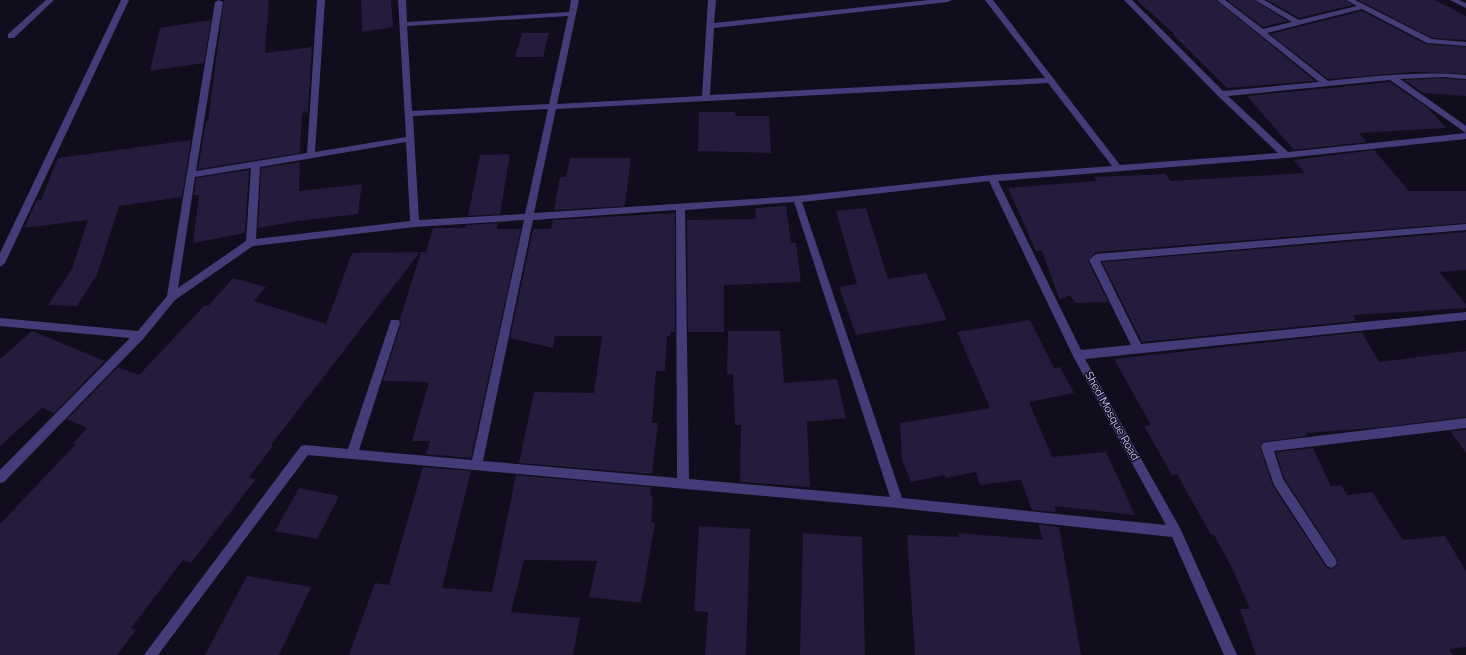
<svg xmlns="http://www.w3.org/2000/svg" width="1466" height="655" viewBox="0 0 1466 655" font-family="Raleway,sans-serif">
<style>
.building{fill:#251b3c}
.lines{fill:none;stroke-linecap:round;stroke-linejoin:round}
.street{fill:#443c78;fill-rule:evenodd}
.labels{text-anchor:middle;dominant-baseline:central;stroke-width:3;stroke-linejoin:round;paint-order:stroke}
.street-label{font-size:11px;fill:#d7cdfb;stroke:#110d1d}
</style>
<rect width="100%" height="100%" fill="#110d1d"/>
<path class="building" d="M224 0H269L265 53 312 47 308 112 302 113 300 153 198 169 206 121H208Z
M361 0H391L393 27 362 32Z
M1137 0H1216L1315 81 1227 88 1173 35 1174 34Z
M1227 0H1254L1288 21 1263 27Z
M1267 0H1345L1353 5 1299 18Z
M1358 0H1435L1466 16V40L1432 38Z
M1362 11 1426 44 1466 47V74L1414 72 1328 79 1270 34Z
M211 20 204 63 150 71 160 28Z
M522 33H549L543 57H515Z
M1443 78 1466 80V96L1423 93 1404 80Z
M1390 82 1428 108 1446 128 1359 133 1367 142 1294 150 1247 96Z
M699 112H735L736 116H769L771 153 698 151Z
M191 140 182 197 119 206 97 275 77 306 48 305 72 269 88 220 24 228 37 200H41L58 158Z
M1374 150 1409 191H1466V223L1096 252 1088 261 1108 302 1075 303 1070 295 1060 300 1042 251H1036L1008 188 1096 181 1094 177 1166 174 1170 181 1304 173 1294 160Z
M510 154 500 214 468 216 480 155Z
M570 158H631L625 206 554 210 560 177H566Z
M300 162 299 191 362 184 358 214 299 221 258 228 261 168Z
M249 170 245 233 193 243 199 195H194L196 178Z
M786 206 791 243H796L801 282 724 285V332H688L687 220 756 219 755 208Z
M866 208 888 279 926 273 947 320 856 335 839 287 857 284 836 211Z
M675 213V332H670V336H667L665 371H656L652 423H658L652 474 519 463 534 392 594 393 602 336H555L553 348 510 338 533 229H551L553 220Z
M498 223 497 229H521L471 458 426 454 430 441H412L429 382 383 381 401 323 400 319 421 252H426L433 228H465L466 225Z
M1466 232V270L1439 272 1466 304V308L1353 315 1356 321 1142 342 1102 262Z
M420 252 271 445 273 446 249 477 256 479 191 563 183 560 131 628 136 630 117 655H0V524L76 444 73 443 87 428 67 419 118 367 139 375 205 305 208 306 233 278 266 287 254 301 326 324 352 253Z
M1030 320 1054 368 1060 367 1074 393 1029 402 1052 457 1106 452 1135 515 1055 506 1056 512 1032 510 1021 480 980 485 976 472 945 478V475L911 482 902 460 900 423 990 408 957 332Z
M32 331 105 361 54 413 42 408 0 446V359Z
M728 331H780L784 383 837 379 846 418 807 422 810 487 740 482 741 425H735L733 374H727Z
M1362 332 1379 362 1466 351V417L1375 428 1306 433 1307 436 1263 442 1260 447 1273 486 1326 567 1330 569 1336 567 1338 561 1284 478 1276 452 1313 448 1331 486 1341 485 1347 495 1372 492 1403 540 1445 536 1466 571V647L1449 649 1453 655H1256L1240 609H1250L1232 568 1214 535H1211L1177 474 1172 475 1144 426 1151 425 1114 359Z
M1466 430V453L1450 431Z
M423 467 471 471 442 588 492 592 516 475 651 487 650 496H653L651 522 655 523 641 603 589 597 597 561 524 560 511 612 580 618 573 655H349L375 583 389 585Z
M299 488 339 496 317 539 275 531Z
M1038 524 1059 527 1081 655H915L907 535 959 537 958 533 1043 540Z
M699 526 750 529 746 655H705L708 612 694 611Z
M803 533 862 537 865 655H800Z
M247 576 311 587 279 655H205Z"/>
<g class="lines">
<path class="street" d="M46 0H54L14 38H8V34Z
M121 0H129L5 263 0 267V253Z
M219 0 223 2 196 171 307 153 317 0H325L315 152 406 137 398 0H406L407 22 569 12 571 0H579L557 104 702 96 708 0H716L714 23 929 0H952L948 2 714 28 710 95 1045 78 985 0H993L1120 165 1278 153 1218 96 1124 0H1132L1223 91 1319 82 1217 0H1225L1263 29 1292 22 1255 0H1264L1299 20 1357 6 1346 0H1355L1432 39 1466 42V46L1427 43 1362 9 1267 33 1328 81C1374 76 1420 71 1466 75V79L1443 77 1400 79 1466 126V133L1390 80 1228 96 1288 152 1466 133V139L1286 158 998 181 1081 350 1131 345 1089 260 1096 254 1466 224V230L1100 261 1141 344 1466 312V320L1085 359 1180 528 1237 655H1224L1172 537 898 508 308 455 158 655H144L301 446 305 445 348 449 391 320H399L400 323 359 450 472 460 524 220 415 227 253 246 175 300 144 338 4 482 0 483V470L130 338 0 326V318L138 331 167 296 215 2ZM568 16 549 104 412 111 407 26ZM1048 83 1112 166 992 175 797 196 534 213 556 109ZM548 109 525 214 419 220 413 116ZM406 142 410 221 256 239 260 167ZM251 168 246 241 178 288 195 177ZM989 181 1074 358 1166 525 902 498 802 202ZM794 202 890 497 689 479 685 210ZM676 210 677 478 483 461 533 220Z
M1450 0H1459L1466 3V8Z
M1466 418V428L1274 451 1283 479 1335 558 1337 562 1335 566 1331 568 1327 566 1274 485 1261 447 1263 443 1267 442Z"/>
</g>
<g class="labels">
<g class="street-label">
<text transform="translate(1112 416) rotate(61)">Shed Mosque Road</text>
</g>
</g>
</svg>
